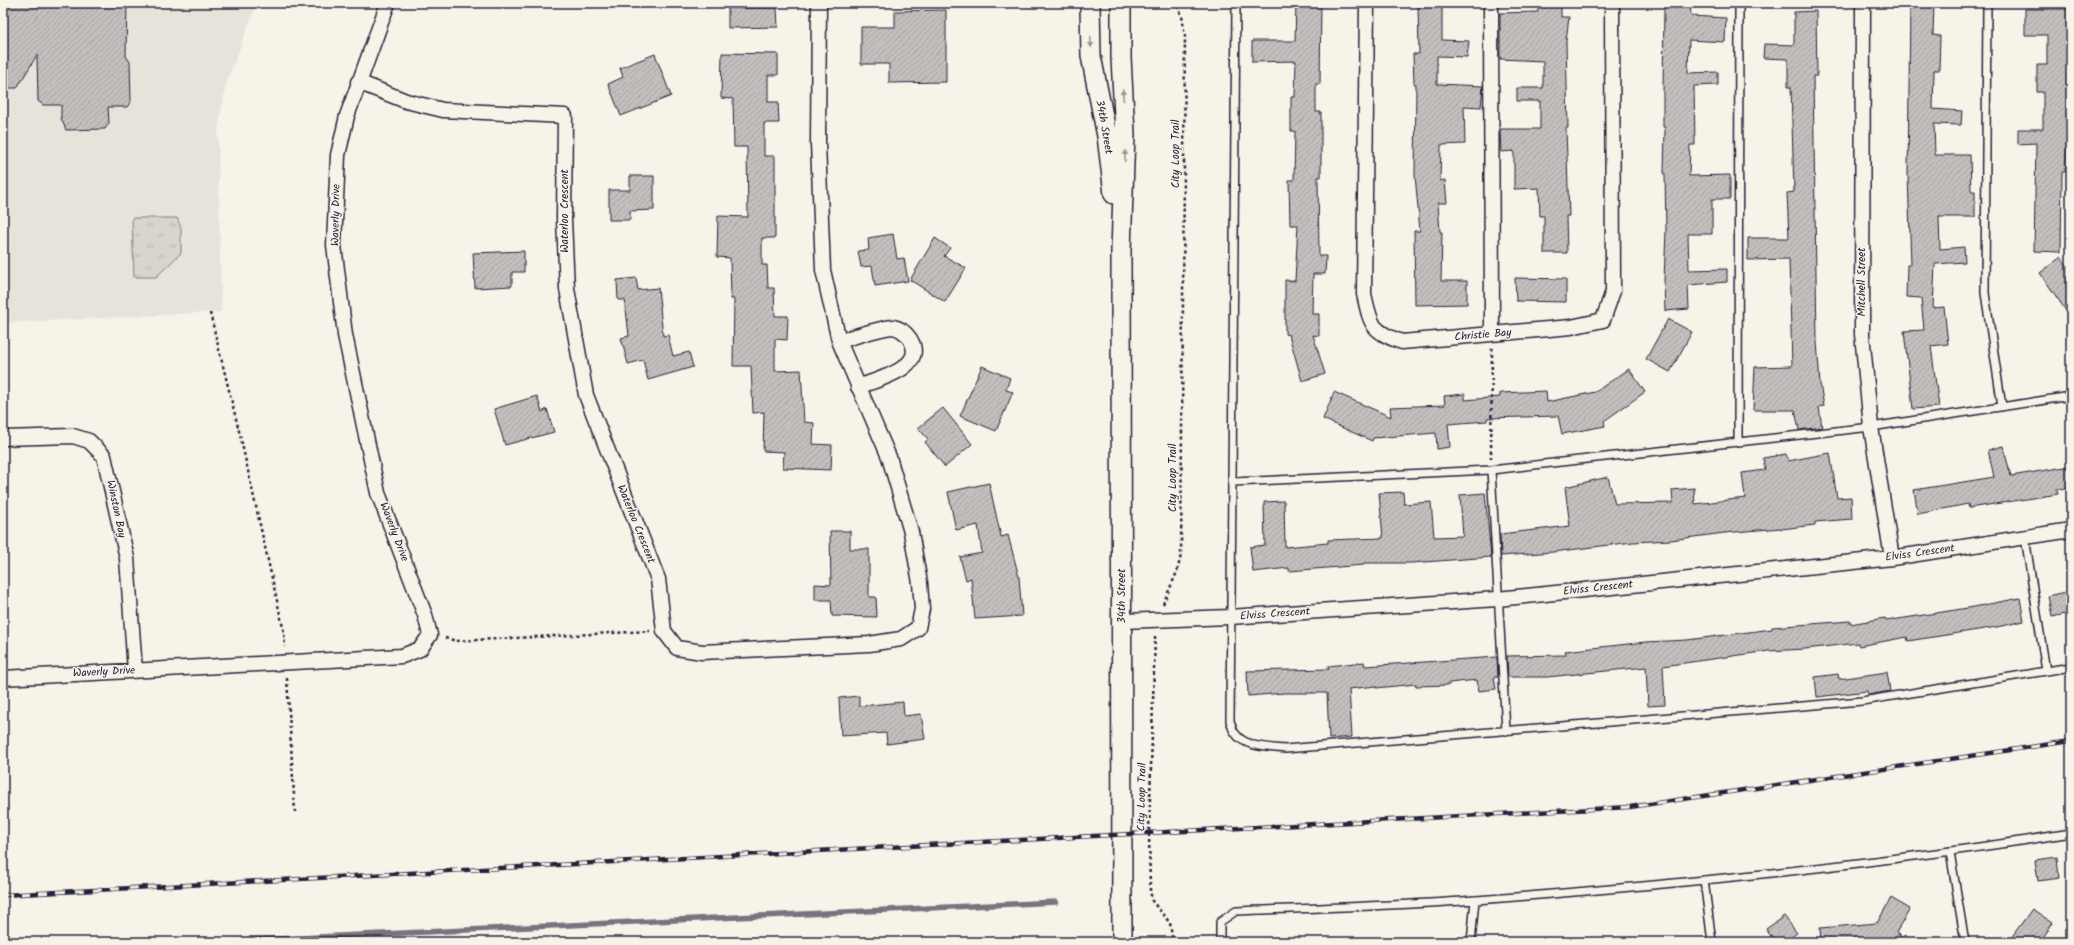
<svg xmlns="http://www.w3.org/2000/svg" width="2074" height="945" viewBox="0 0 2074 945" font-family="Kalam,sans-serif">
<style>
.built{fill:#e7e3db}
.park{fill:url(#park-tufts);stroke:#7d7c85}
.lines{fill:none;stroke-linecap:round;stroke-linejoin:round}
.stream{stroke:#76747f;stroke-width:5.5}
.building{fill:url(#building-hatch);stroke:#22223b}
.service-casing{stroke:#22223b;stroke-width:10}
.minor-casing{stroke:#22223b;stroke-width:17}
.secondary-casing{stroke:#22223b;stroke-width:22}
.path{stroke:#22223b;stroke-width:2.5;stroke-dasharray:3 3;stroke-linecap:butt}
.service{stroke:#f7f3e8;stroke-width:7}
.minor{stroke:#f7f3e8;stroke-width:14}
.secondary{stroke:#f7f3e8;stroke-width:19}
.rail-casing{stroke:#22223b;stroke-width:4.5}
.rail{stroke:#f7f3e8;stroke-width:3;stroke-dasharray:9;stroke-linecap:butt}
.oneway{fill:#97959a}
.labels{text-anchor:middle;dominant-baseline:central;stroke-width:3;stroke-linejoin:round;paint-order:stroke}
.street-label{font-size:11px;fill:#22223b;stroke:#f7f3e8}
</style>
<defs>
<pattern id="park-tufts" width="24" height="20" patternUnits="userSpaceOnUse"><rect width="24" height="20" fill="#d8d5cf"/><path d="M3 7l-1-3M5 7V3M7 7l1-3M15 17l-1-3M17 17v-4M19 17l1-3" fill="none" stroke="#b9b7b3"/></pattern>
<pattern id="building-hatch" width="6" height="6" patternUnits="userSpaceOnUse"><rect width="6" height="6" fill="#c2bfbd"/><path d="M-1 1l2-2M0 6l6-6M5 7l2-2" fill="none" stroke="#a6a4a3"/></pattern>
</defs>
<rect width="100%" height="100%" fill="#f7f3e8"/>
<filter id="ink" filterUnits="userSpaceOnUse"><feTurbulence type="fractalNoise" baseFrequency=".025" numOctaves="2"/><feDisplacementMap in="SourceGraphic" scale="8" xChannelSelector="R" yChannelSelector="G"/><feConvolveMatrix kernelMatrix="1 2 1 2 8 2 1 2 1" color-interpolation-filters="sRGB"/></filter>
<g filter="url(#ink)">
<path class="built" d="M3 3H257L226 84 218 129 221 312 3 323Z"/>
<path class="park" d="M132 218H177L181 228V253L156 277H134Z"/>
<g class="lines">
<path class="stream" d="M213 942 1056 902"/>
</g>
<path class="building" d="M3 3H127L126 56 130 62 131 101 127 107H108L109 123 105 129 66 130 61 118V105H43L38 101 37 55 17 88H3Z
M1296 3H1321L1320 84H1316V112H1321V177H1318L1319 256H1326L1325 274H1313L1312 314H1319V336L1313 335 1325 374 1302 381 1289 335 1285 334V280L1295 281 1298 225H1290L1289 180H1294L1295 131H1291V97H1295L1296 61 1252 62V41H1295Z
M1664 3H1690L1691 16 1726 18 1725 42 1689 40 1688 73 1718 72V85L1694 86 1695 145H1690L1689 176 1730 175V199H1712V234H1688L1689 270 1727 269V282L1688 285 1689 309 1665 311 1664 281 1666 230 1665 173H1664L1665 127H1663V95Z
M1910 3H1934L1933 35 1940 36 1939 70H1934L1933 109 1962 111 1961 125 1934 124 1935 155H1970L1971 191H1975V217H1939L1940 249 1964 247 1965 262 1935 264 1933 308 1944 307 1948 344 1931 346 1939 407 1913 409 1904 331 1924 330 1921 298 1906 297 1907 265H1911L1908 175Z
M1418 4H1442V40L1469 41 1467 57 1437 56V84L1483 86 1481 107 1464 106 1465 144 1441 145 1440 181 1445 180 1447 203H1438L1440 232H1442L1441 281H1467V304L1415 305 1414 231H1420L1415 175 1416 84H1414L1413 54H1419Z
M1538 4 1561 5V17H1569L1566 41 1568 128H1566L1569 216H1566L1567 253H1544V216H1540L1539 188 1514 189V151L1501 152 1500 129H1540V101H1517V88H1543V61L1500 59V13L1538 12Z
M728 8H777L778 27 728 28Z
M2025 9H2069L2067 54H2070V73H2067L2068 132 2065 172H2062L2061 252 2034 251 2036 143 2018 144V129H2043V92H2037V65H2047V35H2025Z
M946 10V82L889 83V64H861V27H895V11Z
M1816 11 1817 76H1813L1817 341 1820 384 1824 406 1819 407 1822 427 1799 430 1795 410H1753L1755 367 1792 366 1789 259 1748 260V238H1789L1787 193 1794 192 1791 87H1788V59L1763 58 1764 44 1794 45V12Z
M722 53 778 54V75H768V102H778L779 123H764V156H775V238H762V265H767L768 288H774L775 316H788L787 340 775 339V371L801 370 804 422 814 423 813 444 832 445 831 470 783 468 784 452 763 451 764 412 753 413 751 366H733L734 299H731L730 258 717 257 718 216 748 217 747 147H734L733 99 721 98Z
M655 54 671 96 621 116 608 84 623 77 620 68Z
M630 176H654V210L630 211V220H609V190H630Z
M893 234 897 259 904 258 908 281 875 286 872 266 861 267 858 251 869 250 868 238Z
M935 238 950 248 944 256 966 268 945 302 910 280Z
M524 251V272H512V286L475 288 473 253Z
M2061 257 2071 271V318L2040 273Z
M636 278 638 290 658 288 663 336 668 335 673 356 689 352 693 367 648 380 643 360 628 364 621 338 629 336 625 300H618L617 280Z
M1515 278 1566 279V302L1516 301Z
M1668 319 1692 332 1670 372 1646 359Z
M982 366 1010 378 1006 390 1013 392 996 431 960 416Z
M1629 369 1645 392 1604 421 1605 426 1562 434 1558 416 1487 418V421L1448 424 1450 447 1437 449 1436 433 1373 438 1372 441 1323 419 1334 392 1391 417 1390 407 1445 405 1444 396 1465 394V400L1500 397V393L1546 391 1547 402 1595 392Z
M537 396 542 412 547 409 554 432 505 445 494 409Z
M943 408 972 444 945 467 925 442 928 439 918 428Z
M2003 446 2011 476 2071 466V488L2057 489 2058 494 1969 508 1968 504 1918 514 1914 490 1994 477 1988 450Z
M1830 453 1837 498 1851 497 1852 519 1815 522V525L1781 529V528L1724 533 1671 540 1633 542 1553 552 1501 556 1500 534 1570 526 1565 487 1608 477 1615 504 1673 503 1672 490 1694 488 1695 504 1745 498 1742 473 1765 470 1763 458 1786 454 1788 461Z
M989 483 1001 537 1008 535 1019 577 1022 616 975 619 971 578 966 580 960 557 982 553 978 525 956 530 948 492Z
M1403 492 1404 504 1431 502 1434 537 1463 536 1460 495 1485 493 1491 557 1411 563H1364V565L1289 571V568L1253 572 1250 547 1265 545 1264 502 1284 501 1285 547 1328 543V540L1383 538 1379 493Z
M830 531H850V549H869V597H876L877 617 832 616 831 600H815V584L831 585Z
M2071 591V613L2052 617 2048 596Z
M2020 598 2024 621 1997 627 1908 641 1907 637 1859 646 1858 643 1805 649 1768 651 1663 666 1665 705 1648 706 1646 667 1547 677H1508L1507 656 1566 655 1565 651 1646 642 1687 640 1772 629V627L1850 621V624L1885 618 1886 621 1974 607Z
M1497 657 1498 677H1494L1496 689 1479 691 1477 680 1449 683V685L1416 686V684L1376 688V686L1349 689 1352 737 1329 739 1327 693H1284L1248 696 1247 671 1329 669 1328 666 1364 662 1365 666Z
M1887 672 1890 691 1868 695 1867 691 1817 697 1815 677 1838 674 1839 679Z
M859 696V706L903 702 904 716 921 714 925 739 887 744 886 733 841 736 839 698Z
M2057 857 2059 878 2038 881 2035 860Z
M1891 898 1910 909 1896 933 1909 942H1821L1820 928 1877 923Z
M2032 909 2053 923 2040 942H2008Z
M1784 916 1797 933 1784 942H1775L1766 929Z"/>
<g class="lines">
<g class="service-casing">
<path id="service" d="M1236 3 1230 721C1232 725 1232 730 1235 733 1245 748 1269 747 1285 749L1862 701 2071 667
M1987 3 1985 293 2002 407
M1738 442 1739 3
M1491 470 1506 731
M1233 482 1491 470 1871 427 2071 396
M2025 537 2046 671
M1950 852 1965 942
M1704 880 1712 942
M1220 942V922L1236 911C1316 908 1396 906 1476 900 1675 885 1874 865 2071 833
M1471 942 1475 900"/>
</g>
<g class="minor-casing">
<path id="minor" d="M1367 3 1364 294C1371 325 1371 331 1402 342L1571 327 1603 320 1613 291 1612 3
M1491 3 1492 334
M1863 3 1862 334 1871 427 1892 558
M358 82 406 101 443 110 565 116 564 219 567 289 586 395 658 579 664 631 677 648 702 652 869 644 901 639 918 628 922 609 920 583 911 532 889 457 839 341 823 270 818 143 819 3
M839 341C849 338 884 327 893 327 900 328 906 333 910 339 928 368 878 379 858 387
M3 438 73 436 89 441 104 456 127 558 135 671
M1123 621 1230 617 1497 599 1892 558 2071 530
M3 678 402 656 420 649 430 635 425 615 378 493 345 335 334 245 338 155 347 116 388 3"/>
</g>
<g class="secondary-casing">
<path id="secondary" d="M1090 3 1091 56 1107 136 1114 194
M1121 3V58L1125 134 1121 251 1122 942"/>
</g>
<path class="path" d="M210 313 240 435 284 632 285 647
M1491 459 1492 348
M1163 604 1177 572 1181 555 1185 37 1182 16 1176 3
M1155 636 1149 832 1150 890 1152 901 1170 923 1173 942
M445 638 457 641 650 631
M287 678 295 812"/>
<use href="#service" class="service"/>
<use href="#minor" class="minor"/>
<use href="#secondary" class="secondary"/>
<g class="rail-casing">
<path id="rail" d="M3 895 1630 807 2071 741"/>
</g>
<use href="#rail" class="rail"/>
</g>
<defs><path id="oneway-solid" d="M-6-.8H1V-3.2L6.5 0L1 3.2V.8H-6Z"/></defs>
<g class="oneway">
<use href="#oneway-solid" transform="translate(1091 42) rotate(88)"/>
<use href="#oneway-solid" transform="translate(1123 95) rotate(-94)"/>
<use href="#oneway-solid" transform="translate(1125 156) rotate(-88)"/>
</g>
</g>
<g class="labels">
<g class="street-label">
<text transform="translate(1104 127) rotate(80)">34th Street</text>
<text transform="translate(1176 154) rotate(-90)">City Loop Trail</text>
<text transform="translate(565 211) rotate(-90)">Waterloo Crescent</text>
<text transform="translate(336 215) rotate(-89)">Waverly Drive</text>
<text transform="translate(1862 282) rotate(-90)">Mitchell Street</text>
<text transform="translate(1483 335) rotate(-5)">Christie Bay</text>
<text transform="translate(1173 478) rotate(-90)">City Loop Trail</text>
<text transform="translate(116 509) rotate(78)">Winston Bay</text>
<text transform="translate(636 524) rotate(68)">Waterloo Crescent</text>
<text transform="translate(394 532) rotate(69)">Waverly Drive</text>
<text transform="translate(1920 553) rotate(-8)">Elviss Crescent</text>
<text transform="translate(1598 588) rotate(-6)">Elviss Crescent</text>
<text transform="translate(1122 596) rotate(-90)">34th Street</text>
<text transform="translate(1275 614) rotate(-4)">Elviss Crescent</text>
<text transform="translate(104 672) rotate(-3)">Waverly Drive</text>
<text transform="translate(1142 797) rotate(-89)">City Loop Trail</text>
</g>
</g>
<rect width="2074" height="945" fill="none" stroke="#f7f3e8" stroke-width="16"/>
<rect x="8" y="8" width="2058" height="929" fill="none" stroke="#22223b" stroke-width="1.5" filter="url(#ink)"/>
</svg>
